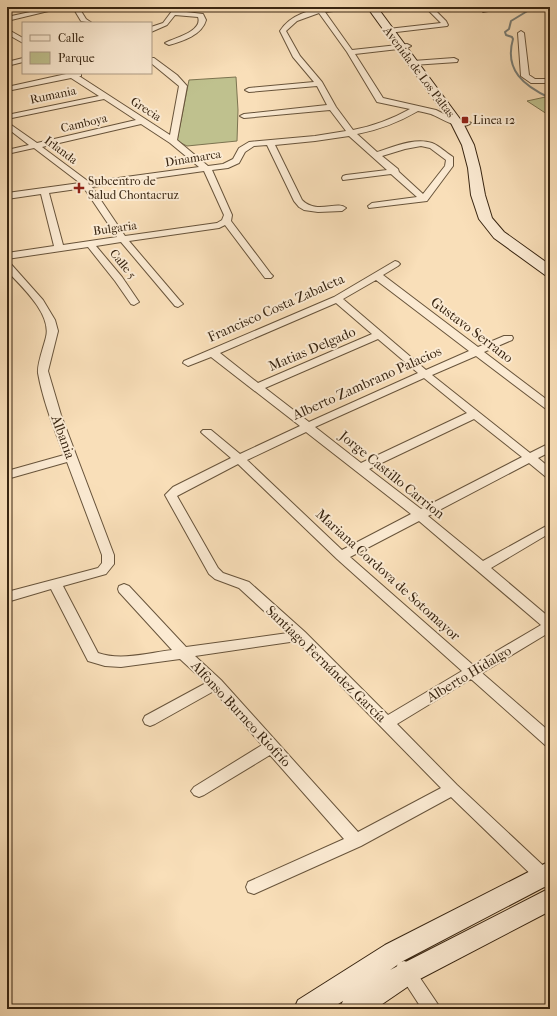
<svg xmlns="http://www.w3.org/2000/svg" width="557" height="1016" viewBox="0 0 557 1016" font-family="'IM FELL French Canon',serif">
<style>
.green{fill:#bfc18e;stroke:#7c7350}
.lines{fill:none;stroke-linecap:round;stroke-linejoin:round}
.stream{stroke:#797e77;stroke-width:2}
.minor-casing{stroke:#68543b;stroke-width:2}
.secondary-casing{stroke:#382511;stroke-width:2}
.minor{fill:#fbead2;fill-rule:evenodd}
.secondary{fill:#fbead2;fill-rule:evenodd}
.poi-dot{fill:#8f2418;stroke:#fbead2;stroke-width:1.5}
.labels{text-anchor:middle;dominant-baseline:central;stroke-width:4;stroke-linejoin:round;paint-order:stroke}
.far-street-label{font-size:12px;fill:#382511;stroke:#fbead2}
.far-poi-label{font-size:12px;fill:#382511;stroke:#fbead2;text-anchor:start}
.street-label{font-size:14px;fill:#382511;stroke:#fbead2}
</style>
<rect width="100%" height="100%" fill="#f9dfb9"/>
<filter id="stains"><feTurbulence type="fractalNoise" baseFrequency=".005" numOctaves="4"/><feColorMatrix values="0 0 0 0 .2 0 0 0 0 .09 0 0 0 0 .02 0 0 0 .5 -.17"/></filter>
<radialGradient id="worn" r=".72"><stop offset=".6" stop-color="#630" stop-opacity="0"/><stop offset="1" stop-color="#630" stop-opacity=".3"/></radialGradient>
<path class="green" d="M236 77 238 110 237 141 187 146 177 141 189 80Z
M550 96V116L527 101Z"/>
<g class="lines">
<path class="stream" d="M534 7 511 21 509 29 505 32 506 35 512 37 513 39C504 70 524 86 550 98"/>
<g class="minor-casing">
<path id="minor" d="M53 7H65L7 21V17Z
M76 7H82L81 11 86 19 92 23 81 21 75 11Z
M175 7H181L178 11 203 14 206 20C202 35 183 41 169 45L165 43 167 42C176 38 203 31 198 17L175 15 167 25 151 32V27L163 23Z
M329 7H353L350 9 325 12 352 50 407 44 411 46 407 48 355 54 383 98 436 110 458 121H467L471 123C460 132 442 118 431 114 427 113 423 112 418 111 399 122 379 130 357 134L377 152C393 147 415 137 432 143 440 146 446 153 453 157V166L427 201 369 208 368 206 372 203 417 197 391 174 343 180 342 178 343 176 346 175 387 170 349 136 315 141 275 145 302 200C317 215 337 200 346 208L342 211 318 212 304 210 299 207 294 201 267 145 254 146 245 152 239 163 228 168 212 170 232 215 231 221 271 274 273 276 271 278H265L225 225 219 228 129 241 181 302 183 304 178 307 175 306 121 242 96 246 122 277 139 302 134 305 131 304 115 281 88 247 7 259V253L54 246 41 194 7 199V193L80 183 34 148 7 154V150L29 145 7 128V122L37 143 136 120 104 99 7 119V115L99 96 71 78 7 91V87L66 74 65 73H81V76H79L170 135 179 86 151 63V58H154L177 75 187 86 177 140 208 166 223 164 233 159 239 148 249 142 315 136 346 131 330 110 244 118 240 116 244 114 327 105 317 86 249 92 245 90 249 88 314 82 293 57 280 31C291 14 310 10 329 7ZM319 13 347 52 377 102 410 109C392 119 373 126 353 130L336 107 322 82 300 56 286 31 297 21ZM141 124 170 143 199 167 89 182 42 147ZM421 146 430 148 446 160 445 166 423 194 399 172 398 169 382 156 405 149ZM204 171 224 215 222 220 217 223 125 236 92 187ZM84 188 117 237 63 245 49 193Z
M425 7H432L446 21 448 25 447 26 388 33 385 31 388 29 441 23Z
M479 7H485L488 11 483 12Z
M7 29 23 38V43L7 34Z
M521 31 524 33 529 75 535 79H550V83H531L521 76 518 33Z
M23 58V62L7 66V62Z
M454 58 458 60 457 62 413 65 409 63 413 61Z
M395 261 398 262 400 264 398 266 383 275 478 347 504 336H512L513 338 512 340 484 352 550 402V410L546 409 476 356 432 375 530 453 550 443V452L538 458 550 468V478L546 477 529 463 428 516 483 561 550 524V533L491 568 550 618V632L482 673 550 732V747L545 745 471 679 397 724 457 785 550 872V889L544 887 451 797 361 846 254 894 248 892 246 887 248 882 344 839 270 755 204 795 199 797 194 795 191 791 194 787 262 745 214 691 155 724 150 726 145 724 143 720 145 716 206 683 180 659 121 667 105 666 88 661 51 589 7 602V592L98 568 102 563V555L67 462 7 479V471L64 455C54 428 43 401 38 373 37 364 44 346 46 337 52 314 21 286 7 271V262L10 263 43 300 55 320 58 331 48 371 61 415 114 555V564L106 574 63 586 98 653C121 661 148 653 172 650L119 592 118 589 119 586 124 584 129 586 186 647 288 633 239 588 215 579 209 574 165 495 173 487 231 458 203 434 201 432 203 430H211L240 454 300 426 211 357 188 366 183 363 184 361 334 297ZM376 280 469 351 426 370 343 299ZM336 303 372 334 258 383 220 353ZM378 339 418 373 309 422 265 388ZM424 378 467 413 361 463 315 427ZM474 419 522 457 421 509 369 469ZM306 432 411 514 342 550 247 460ZM238 464 337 559 462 671 388 715 305 632 249 582 223 573 218 568 177 496ZM419 521 541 625 473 665 350 557ZM297 641 441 788 358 832 221 680 195 656Z
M404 961 410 963 441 1009H422L396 969 398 963Z"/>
</g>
<g class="secondary-casing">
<path id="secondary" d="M367 7H377L463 123 474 145 480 168 485 195 492 218 504 232 550 265V276L545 275 494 238 479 219 471 195 468 168 462 145 451 123Z
M550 861V884L403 961 390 970 550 888V911L416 981 375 1009H339L343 1001 330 1009H294L298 1000 385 945Z"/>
</g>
<use href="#minor" class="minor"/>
<use href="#secondary" class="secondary"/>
</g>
<g class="poi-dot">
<rect x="461" y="116" width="8" height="8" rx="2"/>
<path d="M77 182h4v4h4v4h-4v4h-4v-4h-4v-4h4z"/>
</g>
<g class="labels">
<g class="far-street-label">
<text transform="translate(419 72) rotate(53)">Avenida de Los Paltas</text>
<text transform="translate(53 95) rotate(-12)">Rumania</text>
<text transform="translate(146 109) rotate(33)">Grecia</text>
<text transform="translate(84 123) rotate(-13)">Camboya</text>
<text transform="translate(61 150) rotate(37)">Irlanda</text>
<text transform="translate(193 158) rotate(-9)">Dinamarca</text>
<text transform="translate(115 228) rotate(-8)">Bulgaria</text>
<text transform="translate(123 264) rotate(51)">Calle 5</text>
</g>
<g class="far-poi-label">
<text x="473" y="120">Linea 12</text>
<text x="88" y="181">Subcentro de<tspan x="88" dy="14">Salud Chontacruz</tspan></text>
</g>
<g class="street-label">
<text transform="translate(276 308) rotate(-24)">Francisco Costa Zabaleta</text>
<text transform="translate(472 330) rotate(37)">Gustavo Serrano</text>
<text transform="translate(312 349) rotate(-23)">Matias Delgado</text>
<text transform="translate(367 383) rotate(-24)">Alberto Zambrano Palacios</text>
<text transform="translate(63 437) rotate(70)">Albania</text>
<text transform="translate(392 475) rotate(39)">Jorge Castillo Carrion</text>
<text transform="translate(388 575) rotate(42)">Mariana Cordova de Sotomayor</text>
<text transform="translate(326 664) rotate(44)">Santiago Fernández García</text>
<text transform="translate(469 674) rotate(-31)">Alberto Hidalgo</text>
<text transform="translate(241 714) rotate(47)">Alfonso Burneo Riofrío</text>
</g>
</g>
<rect width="557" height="1016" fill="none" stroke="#f9dfb9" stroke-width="24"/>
<rect x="8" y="8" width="541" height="1000" fill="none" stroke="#382511" stroke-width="2"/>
<rect x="12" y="12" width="533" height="992" fill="none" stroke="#382511"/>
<rect x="22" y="22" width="130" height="52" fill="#fbead2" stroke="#ad9b85"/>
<rect x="30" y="35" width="20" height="6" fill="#fbead2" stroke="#ad9b85"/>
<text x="58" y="42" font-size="12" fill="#382511">Calle</text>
<rect x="30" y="52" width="20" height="12" fill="#bfc18e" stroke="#ad9b85"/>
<text x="58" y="62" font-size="12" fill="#382511">Parque</text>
<rect width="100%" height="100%" filter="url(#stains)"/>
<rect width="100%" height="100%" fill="url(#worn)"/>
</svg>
